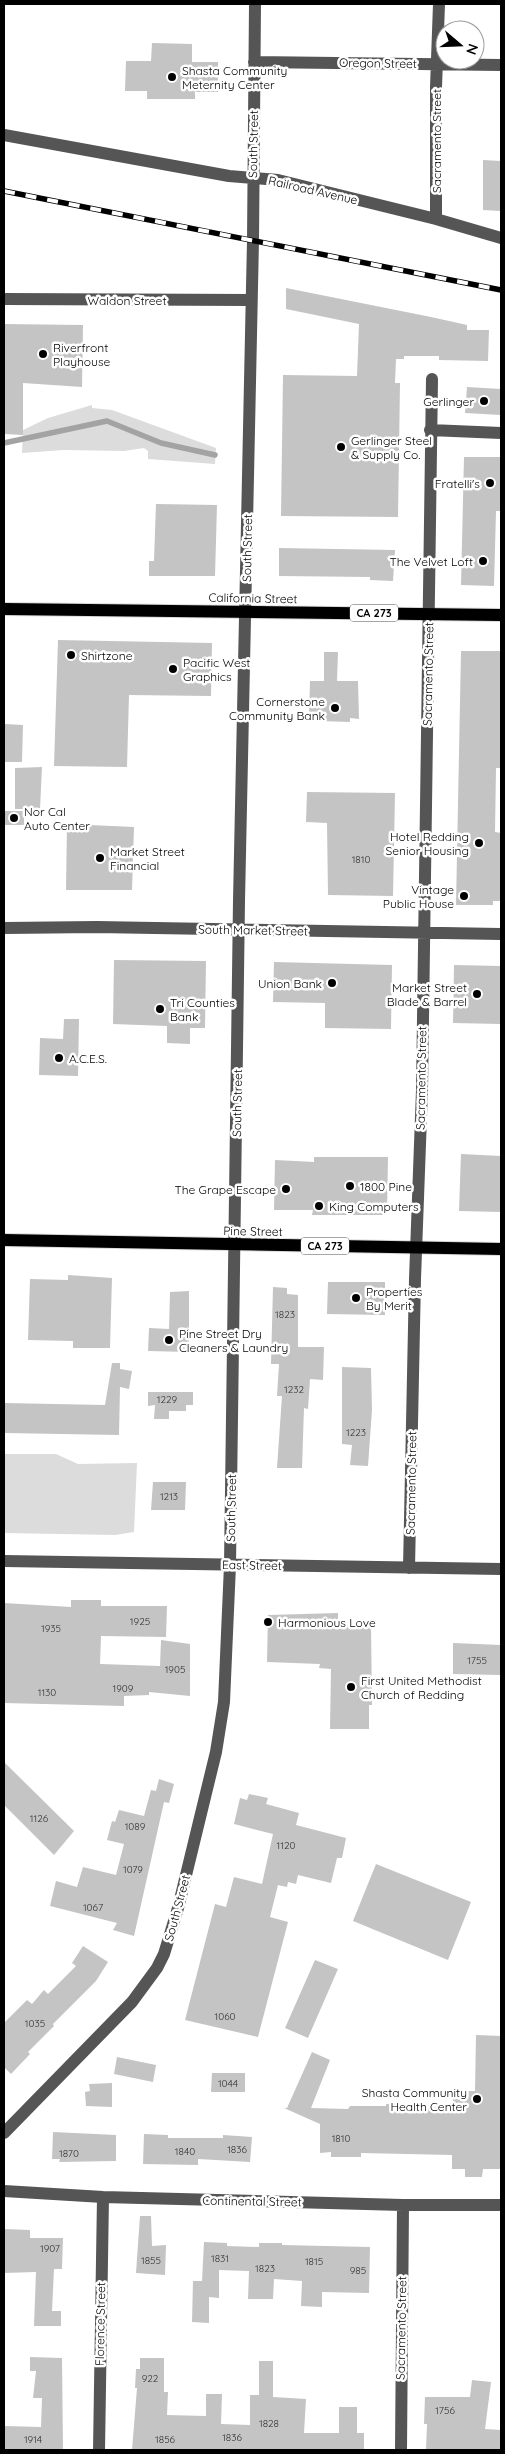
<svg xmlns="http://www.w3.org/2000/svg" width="505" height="2454" viewBox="0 0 505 2454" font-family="Quicksand,sans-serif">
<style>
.green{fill:#dcdcdc}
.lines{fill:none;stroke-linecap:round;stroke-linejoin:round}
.stream{stroke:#a3a3a3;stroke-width:5.5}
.building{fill:#c4c4c4}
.major-casing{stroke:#dbdbdb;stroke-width:14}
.minor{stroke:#555;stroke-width:12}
.major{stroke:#000;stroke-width:12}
.rail-casing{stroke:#000;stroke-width:5.5}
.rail{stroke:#fff;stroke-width:4;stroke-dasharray:11;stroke-linecap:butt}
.poi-dot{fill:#000;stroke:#fff;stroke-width:2}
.labels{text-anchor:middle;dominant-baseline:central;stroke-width:5;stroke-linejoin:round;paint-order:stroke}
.number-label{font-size:10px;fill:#313131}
.shield{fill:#fff;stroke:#4c4c4c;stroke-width:1}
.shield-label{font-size:11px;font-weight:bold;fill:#000}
.street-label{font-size:12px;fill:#000;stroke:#fff}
.poi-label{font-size:12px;fill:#000;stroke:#fff;text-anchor:start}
</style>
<rect width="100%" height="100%" fill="#fff"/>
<path class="green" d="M92 405V408L112 410 216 448 215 464 148 459V451L144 448 124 451 63 450 22 453 23 430 48 418Z
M4 1454H56L78 1464 137 1463 134 1532 115 1535 4 1533Z"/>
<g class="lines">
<path class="stream" d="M4 443 107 421 161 443 215 455"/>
</g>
<path class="building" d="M152 43 192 44V62H218V92H195V99H147V91H125L126 61H151Z
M483 160 501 161V211L483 210Z
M286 288 431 317 467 325V330H489L488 361 439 360V356H404V359H396L395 383H400L398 517 281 516 283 375 357 376 359 324 286 309Z
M4 324 83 325 82 387 23 383V435L4 434Z
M467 387 501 389V415L465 413Z
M464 457H501V511H496L494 586 461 585Z
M156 504 217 505 215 576H149V561H154Z
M279 548 395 550 393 581 370 580V577L279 576Z
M58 640 212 643 211 696 129 695 127 767 54 766Z
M461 651H501V768H496L495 832 501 833V901H493V905H456Z
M324 652H338L337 681H358L359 719 350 718V722L319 721V718H309L310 681H324Z
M5 724 23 725 22 762H4Z
M42 767 40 809H15V768Z
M307 792 395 793 393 896 328 895 327 823 306 822Z
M4 811H24V825H4Z
M67 824 134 827 132 890H66Z
M114 960 206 961 205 1028H190V1044L167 1043V1026L113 1024Z
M274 962 392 965 391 1029 325 1028V1003L273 1002Z
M454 965 501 966V1024L453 1023Z
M64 1019H79L78 1076 39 1075 40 1038 63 1039Z
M461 1154 501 1156V1212L459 1211Z
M314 1157H388L387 1215H312L313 1210H274L275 1160 314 1162Z
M68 1275 112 1278 110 1348H73V1341L28 1340 30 1279 68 1280Z
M328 1282H385V1315L327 1314Z
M273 1287 287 1288V1294L298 1295V1347H324L323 1380 310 1379 308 1409 304 1408 302 1468H277L282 1396H277L279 1364H271Z
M189 1291V1352L148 1351 149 1328 169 1329 170 1292Z
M112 1363H120V1369L132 1371 129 1389 120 1387 119 1435 4 1433V1403L105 1405Z
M342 1367 371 1368 372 1410 368 1466 350 1465 352 1445 342 1444Z
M148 1392H193V1405H186V1411H169V1419H154L155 1405 148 1406Z
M153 1482H186L185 1510H151Z
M71 1600H101V1606H167L166 1637 101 1636 100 1664 160 1666 161 1640 190 1644V1696L149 1692V1695L124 1696V1706L4 1703V1603L71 1607Z
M338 1613V1624L371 1625 372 1705H369V1729H330L331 1669 319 1668 320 1664 267 1662 268 1615Z
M453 1643 501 1645 500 1675 453 1674Z
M4 1762 74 1831 54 1855 4 1805Z
M159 1779 174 1784 169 1803 164 1802 134 1936 113 1930 117 1923 50 1906 56 1881 77 1887 83 1867 116 1875 124 1844 107 1840 112 1821 115 1822 119 1810 144 1816 151 1790 156 1791Z
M249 1794 268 1798 266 1804 299 1813 296 1825 346 1838 342 1858H337L331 1883 298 1875 296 1884 288 1882 287 1887 278 1885 270 1917 288 1922 258 2037 185 2020 215 1904 226 1907 234 1877 262 1884 273 1834 234 1824 240 1798 247 1800Z
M376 1864 471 1902 448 1960 353 1921Z
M83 1946 108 1962 96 1981 53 2024 54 2026 28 2052 30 2054 11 2074 4 2067V2023L27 2000 32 2004 44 1990 48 1994 76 1966 72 1963Z
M315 1960 338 1969 308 2038 285 2028Z
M476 2035 501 2036V2169H483L482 2177H465V2169H452V2155L361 2153V2157H331V2152L320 2153V2124L284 2108H287L312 2052 330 2060 311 2108 348 2109 350 2106H386V2104L421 2105V2108L453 2107V2091H475Z
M117 2057 156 2065 153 2082 114 2074Z
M212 2073H245V2092H211Z
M112 2083V2107L86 2106 85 2092 90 2091 89 2084Z
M53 2132 116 2135V2161L59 2162 60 2159H52Z
M144 2134 168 2135V2138H223V2135L252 2137 250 2162 198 2159V2165L143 2164Z
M140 2216H151L152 2246 166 2245 165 2275 136 2273Z
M4 2229 30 2230V2238H63L62 2269H54L52 2311H61V2326H34L36 2272 4 2273Z
M204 2242 227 2243V2246L259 2247V2243H282V2245L370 2247 369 2293 322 2292V2307L301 2306 302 2281 274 2279 273 2299H248L249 2271 219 2270V2298L209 2297V2323L192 2322 193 2281H202Z
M30 2357 62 2358 63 2450H4V2426L41 2427 42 2398H33L36 2371H30Z
M140 2358H164V2392H168L167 2415 206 2416V2394H222L221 2424 250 2425V2395H259V2361H273V2397L306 2399 304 2433H339V2407H357V2433H364V2450H132L137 2388H135L136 2369H140Z
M472 2380 491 2382 485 2429 501 2430V2450H426L427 2424H424L425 2397H470Z"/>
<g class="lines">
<g class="major-casing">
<path id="major" d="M4 609 501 615
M4 1240 501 1249"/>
</g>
<path class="minor" d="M254 62 501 65
M4 135 229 176 278 180 436 219 501 238
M436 219V87L439 4
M4 299 251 300
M430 430 501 433
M4 928 97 927 501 934
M4 1561 501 1569
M409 1568 415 1279 422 1090 432 379
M4 2133 132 2002 157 1968 164 1954 178 1908 216 1752 224 1702 230 1565 239 901 253 240 255 4
M4 2191 103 2197 403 2205H501
M99 2450 103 2197
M401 2450 403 2205"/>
<use href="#major" class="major"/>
<g class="rail-casing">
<path id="rail" d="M4 191 501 290"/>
</g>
<use href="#rail" class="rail"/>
</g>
<g class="poi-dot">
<circle cx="172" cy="77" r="5"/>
<circle cx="43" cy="354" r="5"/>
<circle cx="484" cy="401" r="5"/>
<circle cx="341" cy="447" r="5"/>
<circle cx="490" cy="483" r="5"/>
<circle cx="483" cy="561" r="5"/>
<circle cx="71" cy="655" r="5"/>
<circle cx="173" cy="669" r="5"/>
<circle cx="335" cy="708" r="5"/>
<circle cx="14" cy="818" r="5"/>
<circle cx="479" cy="843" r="5"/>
<circle cx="100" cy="858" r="5"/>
<circle cx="464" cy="896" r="5"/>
<circle cx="332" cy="983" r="5"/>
<circle cx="477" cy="994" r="5"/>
<circle cx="160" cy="1009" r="5"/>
<circle cx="59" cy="1058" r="5"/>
<circle cx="350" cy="1186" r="5"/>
<circle cx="286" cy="1189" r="5"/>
<circle cx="319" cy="1206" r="5"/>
<circle cx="356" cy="1298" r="5"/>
<circle cx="169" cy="1340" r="5"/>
<circle cx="268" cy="1622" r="5"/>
<circle cx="351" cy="1687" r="5"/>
<circle cx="477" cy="2099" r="5"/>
</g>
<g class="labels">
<g class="number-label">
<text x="361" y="859">1810</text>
<text x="285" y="1314">1823</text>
<text x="294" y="1389">1232</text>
<text x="167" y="1399">1229</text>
<text x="356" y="1432">1223</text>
<text x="169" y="1496">1213</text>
<text x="140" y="1621">1925</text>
<text x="51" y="1628">1935</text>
<text x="477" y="1660">1755</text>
<text x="175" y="1669">1905</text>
<text x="123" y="1688">1909</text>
<text x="47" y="1692">1130</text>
<text x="39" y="1818">1126</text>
<text x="135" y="1826">1089</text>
<text x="286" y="1845">1120</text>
<text x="133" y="1869">1079</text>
<text x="93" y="1907">1067</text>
<text x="225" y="2016">1060</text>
<text x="35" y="2023">1035</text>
<text x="228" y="2083">1044</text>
<text x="341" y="2138">1810</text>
<text x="237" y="2149">1836</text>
<text x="185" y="2151">1840</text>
<text x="69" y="2153">1870</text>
<text x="50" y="2248">1907</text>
<text x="220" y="2258">1831</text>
<text x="151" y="2260">1855</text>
<text x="314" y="2261">1815</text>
<text x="265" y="2268">1823</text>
<text x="358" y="2270">985</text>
<text x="150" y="2378">922</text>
<text x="445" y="2410">1756</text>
<text x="269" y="2423">1828</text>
<text x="232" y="2437">1836</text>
<text x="33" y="2439">1914</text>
<text x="165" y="2439">1856</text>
</g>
<g class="shield">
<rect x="350" y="604.5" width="48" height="17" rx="4"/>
<rect x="301" y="1237.5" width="48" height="17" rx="4"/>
</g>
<g class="shield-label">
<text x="374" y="613">CA 273</text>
<text x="325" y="1246">CA 273</text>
</g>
<g class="street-label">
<text transform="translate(378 63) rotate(1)">Oregon Street</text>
<text transform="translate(436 141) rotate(-90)">Sacramento Street</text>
<text transform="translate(253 144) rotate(-89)">South Street</text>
<text transform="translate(313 190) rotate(13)">Railroad Avenue</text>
<text x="127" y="300">Waldon Street</text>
<text transform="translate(247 548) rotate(-89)">South Street</text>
<text transform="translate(253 598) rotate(1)">California Street</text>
<text transform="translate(428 674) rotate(-89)">Sacramento Street</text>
<text transform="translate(253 930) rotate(1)">South Market Street</text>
<text transform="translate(421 1078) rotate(-89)">Sacramento Street</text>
<text transform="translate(237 1103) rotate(-89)">South Street</text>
<text transform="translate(253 1231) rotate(1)">Pine Street</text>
<text transform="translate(411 1483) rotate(-89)">Sacramento Street</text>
<text transform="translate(231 1508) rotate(-89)">South Street</text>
<text transform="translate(252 1565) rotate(1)">East Street</text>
<text transform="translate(177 1908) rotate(-75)">South Street</text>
<text transform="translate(252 2201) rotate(1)">Continental Street</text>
<text transform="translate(100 2324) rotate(-89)">Florence Street</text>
<text transform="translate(401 2328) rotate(-89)">Sacramento Street</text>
</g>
<g class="poi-label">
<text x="182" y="70">Shasta Community<tspan x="182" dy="14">Meternity Center</tspan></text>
<text x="53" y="347">Riverfront<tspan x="53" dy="14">Playhouse</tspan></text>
<text x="474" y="401" text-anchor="end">Gerlinger</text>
<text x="351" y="440">Gerlinger Steel<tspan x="351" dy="14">&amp; Supply Co.</tspan></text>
<text x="480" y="483" text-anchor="end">Fratelli's</text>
<text x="473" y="561" text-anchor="end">The Velvet Loft</text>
<text x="81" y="655">Shirtzone</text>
<text x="183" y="662">Pacific West<tspan x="183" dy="14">Graphics</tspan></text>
<text x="325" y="701" text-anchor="end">Cornerstone<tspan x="325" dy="14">Community Bank</tspan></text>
<text x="24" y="811">Nor Cal<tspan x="24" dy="14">Auto Center</tspan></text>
<text x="469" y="836" text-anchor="end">Hotel Redding<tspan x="469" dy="14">Senior Housing</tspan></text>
<text x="110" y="851">Market Street<tspan x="110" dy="14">Financial</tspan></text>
<text x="454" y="889" text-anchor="end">Vintage<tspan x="454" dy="14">Public House</tspan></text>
<text x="322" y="983" text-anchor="end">Union Bank</text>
<text x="467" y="987" text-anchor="end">Market Street<tspan x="467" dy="14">Blade &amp; Barrel</tspan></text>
<text x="170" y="1002">Tri Counties<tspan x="170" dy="14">Bank</tspan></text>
<text x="69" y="1058">A.C.E.S.</text>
<text x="360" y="1186">1800 Pine</text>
<text x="276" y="1189" text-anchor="end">The Grape Escape</text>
<text x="329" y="1206">King Computers</text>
<text x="366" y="1291">Properties<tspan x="366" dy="14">By Merit</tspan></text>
<text x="179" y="1333">Pine Street Dry<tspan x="179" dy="14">Cleaners &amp; Laundry</tspan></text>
<text x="278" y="1622">Harmonious Love</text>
<text x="361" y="1680">First United Methodist<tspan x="361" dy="14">Church of Redding</tspan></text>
<text x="467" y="2092" text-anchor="end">Shasta Community<tspan x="467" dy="14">Health Center</tspan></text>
</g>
</g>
<rect width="505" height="2454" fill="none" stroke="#000000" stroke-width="10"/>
<g transform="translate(460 45) rotate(109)"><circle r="24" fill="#ffffff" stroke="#999999"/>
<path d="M0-4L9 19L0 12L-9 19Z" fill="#000000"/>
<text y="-8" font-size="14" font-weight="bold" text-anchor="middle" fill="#000000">N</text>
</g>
</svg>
